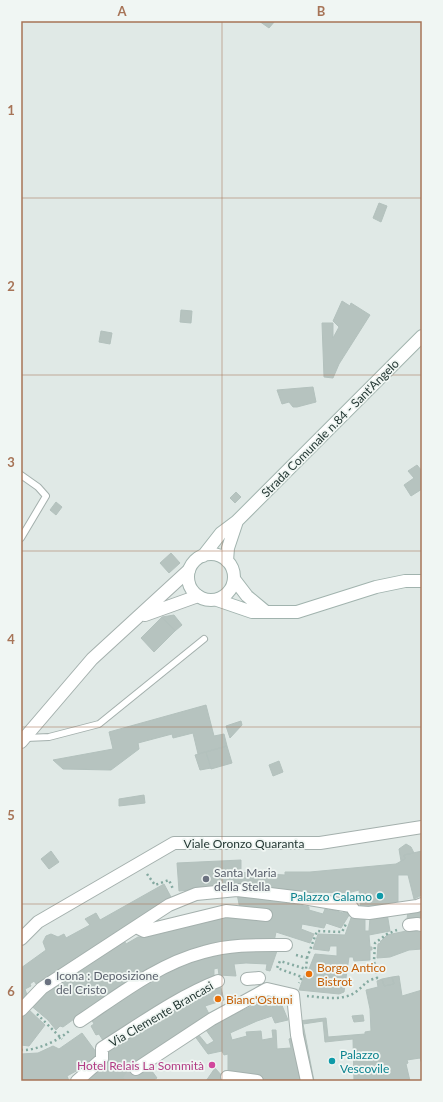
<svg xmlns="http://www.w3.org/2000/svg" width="443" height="1102" viewBox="0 0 443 1102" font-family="Lato,sans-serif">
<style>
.building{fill:#b6c3bf;stroke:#b3c1bd;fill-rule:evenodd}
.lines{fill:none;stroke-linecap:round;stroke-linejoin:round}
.street-tunnel{stroke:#bac5c2;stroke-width:12;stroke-dasharray:12 6;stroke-linecap:butt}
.lane-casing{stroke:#a4b0ad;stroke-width:8}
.street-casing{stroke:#a4b0ad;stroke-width:14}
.secondary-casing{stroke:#a1b3ae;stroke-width:14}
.path{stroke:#84a9a0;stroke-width:2.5;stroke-dasharray:2 3;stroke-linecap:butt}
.lane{stroke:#fff;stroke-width:6}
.street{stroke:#fff;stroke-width:12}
.secondary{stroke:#fff;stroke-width:12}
.grid{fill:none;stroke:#a77457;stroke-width:1;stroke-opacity:0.55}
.worship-dot{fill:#6b7280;stroke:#f0f6f3;stroke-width:1.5}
.culture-dot{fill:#0f9aa8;stroke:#f0f6f3;stroke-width:1.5}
.food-dot{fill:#e8710a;stroke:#f0f6f3;stroke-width:1.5}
.hotel-dot{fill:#d1479c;stroke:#f0f6f3;stroke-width:1.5}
.labels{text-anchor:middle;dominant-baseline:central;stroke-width:3.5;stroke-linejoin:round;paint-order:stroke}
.street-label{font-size:12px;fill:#233733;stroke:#f0f6f3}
.worship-label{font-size:12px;fill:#5b616d;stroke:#f0f6f3;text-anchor:start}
.culture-label{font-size:12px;fill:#0d838f;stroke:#f0f6f3;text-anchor:end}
.food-label{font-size:12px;fill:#c56008;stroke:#f0f6f3;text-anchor:start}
.hotel-label{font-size:12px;fill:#b23c85;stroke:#f0f6f3;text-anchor:end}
.neatline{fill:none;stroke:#a77457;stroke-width:1.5}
.grid-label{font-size:13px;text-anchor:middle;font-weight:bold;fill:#a77457}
</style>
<rect width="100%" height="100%" fill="#e0e9e6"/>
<path class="building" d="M259 21H275L269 28Z
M379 203 387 206 381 222 373 218Z
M342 301 350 306 351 303 370 315 339 364 333 378 324 377 322 323H333V338L339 327 333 321Z
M181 310 192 311 191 323 180 322Z
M101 331 112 333 110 344 99 342Z
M313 387 316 402 297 407H293L289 402 282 404 277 390Z
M417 465 422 471V489L411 496 404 485 414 478 408 471Z
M236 492 241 497 235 503 230 498Z
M56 502 62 507 56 515 50 510Z
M171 553 180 563 169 573 160 563Z
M174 615 182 625 175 631 162 617Z
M162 617 175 631 154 652 141 638Z
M206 705 214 736 224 734 227 746 198 754 193 733 173 738 172 734 138 743 139 749 111 770 63 769 53 760 113 749 109 732Z
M241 721 242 725 230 738 226 726Z
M227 746 232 763 211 769 206 752Z
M206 752 211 768 200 770 195 755Z
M279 761 283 772 273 776 269 765Z
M144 795 145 803 119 806V799Z
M406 844 411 847 414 853 404 855 405 859 401 861 399 849Z
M51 851 59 862 49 869 41 859Z
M422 851V895L414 899 408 875H398V903L389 904 388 907 361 911 359 890 348 893 280 891 234 886 235 872 285 875V872H310L396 864 405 859 404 855Z
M241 860V872H235L234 886 179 891 177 863Z
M164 884 171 897 111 940 39 988 34 981 30 984 31 986 25 989 28 998 21 1006V968L46 950 43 942 46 936 51 934 58 937 64 934 66 938 90 925 85 919 96 913 100 920Z
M237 894 295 904 309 907V910L323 914 325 909 329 910 330 909 343 913 344 911 351 912 341 928 326 923 324 928 302 924 301 929 314 934 310 943 276 932 274 942 170 961 81 1014 63 1027 60 1026 56 1030 48 1020 29 1004 46 990 88 965 124 940 126 944 138 937H147L164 927 226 914 270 919 272 914 240 909Z
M408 911 422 912V923L407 919Z
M387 913 390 931 369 935 370 947H372V950H370V960L354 961 353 957H349L344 992 339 994 299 990 305 973 307 974 315 954 337 956V946H330L329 951 313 949 318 934 345 935 351 918 353 916 365 917V931H369L370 917Z
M416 929 422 931V949L409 950 390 957 377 958 378 944 381 943 380 942 387 935Z
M243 948H278L270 971 266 970 267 964 246 963 234 964 236 976 219 975 218 968 214 969V980L104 1042 99 1034 96 1035 91 1026 94 1024 89 1015 174 966Z
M399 976 402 996 422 990V1064L420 1058 407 1060 408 1063 406 1064 410 1081H310L298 1021 326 1018 328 1037 365 1034V1032L371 1031 370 1009 366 990 378 987 377 981 382 979 384 986 394 984 392 977Z
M392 977 394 984 384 986 382 979Z
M220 984 224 1000 205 1006 210 1016 149 1067 157 1078 152 1081H89L88 1078 95 1068 109 1060 104 1049 130 1032Z
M267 999 271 1007 281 1003 288 1020 275 1023 272 1016 257 1021 230 1033 232 1040 247 1036 246 1032 261 1031 262 1040 273 1038 272 1030H276L277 1049 291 1048 289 1039 294 1037 303 1081H275L228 1073V1054L224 1055 222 1051 208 1054 194 1035 212 1025ZM206 1030 214 1041 207 1045 198 1034Z
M26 1007 45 1025 29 1046 21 1045V1013Z
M363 1015 364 1021 354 1022 352 1016Z
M323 1021 325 1042 353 1039 354 1081H314L303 1024Z
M82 1033 99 1056 81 1074 78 1070 67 1076 69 1081H21V1054L38 1053 53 1046 59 1049Z
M215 1068 223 1077 231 1081H206Z"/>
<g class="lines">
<path class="street-tunnel" d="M128 1081 136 1069"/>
<g class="lane-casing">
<path id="lane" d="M21 475 38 487 46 496 21 538
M26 738 49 737 99 724 204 639"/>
</g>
<g class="street-casing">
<path id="street" d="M145 615 198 596
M21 742 92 659 189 570
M409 925 417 924 422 925
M136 927 144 931 226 911 266 915
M21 939 38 922 174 843H320L422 827
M247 979 259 978
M21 1010 42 988 169 905 196 894 237 890 303 898 351 906 355 912 369 913 417 906 422 904
M80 1021C119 995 158 964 204 952 231 944 259 945 286 945
M136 1069 212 1019 267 989 293 995 297 1035 307 1081
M227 1077 257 1081
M77 1081 102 1059V1048C139 1025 177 997 218 981"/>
</g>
<g class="secondary-casing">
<path id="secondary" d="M188 577a23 23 0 1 1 46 0a23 23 0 1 1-46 0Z
M203 556 221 533 237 521 422 336
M227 561 228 548 237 521
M234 579 247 596 265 611
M217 600 252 612H297L376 587 405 581H422"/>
</g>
<path class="path" d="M147 874 155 885 169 880 173 889
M296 955 307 958 306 969 280 961 277 968 302 977 299 983
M307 958 317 931 342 932 347 922
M307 996C322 997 344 1002 357 991 366 984 365 981 377 978L374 961 375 943 387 934 397 930
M37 1014 62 1039
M21 1050C36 1051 60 1040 70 1030"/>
<use href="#lane" class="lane"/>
<use href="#street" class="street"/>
<use href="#secondary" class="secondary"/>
</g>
<path class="grid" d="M222 21V1081M21 198H422M21 375H422M21 551H422M21 727H422M21 904H422"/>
<g class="worship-dot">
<circle cx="206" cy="879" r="4"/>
<circle cx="48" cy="982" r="4"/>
</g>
<g class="culture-dot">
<circle cx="380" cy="896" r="4"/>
<circle cx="332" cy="1061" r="4"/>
</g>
<g class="food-dot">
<circle cx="309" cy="974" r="4"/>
<circle cx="218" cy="999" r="4"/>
</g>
<circle class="hotel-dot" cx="212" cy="1065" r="4"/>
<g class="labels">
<g class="street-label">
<text transform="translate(330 428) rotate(-45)">Strada Comunale n.84 - Sant'Angelo</text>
<text x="244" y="843">Viale Oronzo Quaranta</text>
<text transform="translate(161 1014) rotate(-30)">Via Clemente Brancasi</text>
</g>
<g class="worship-label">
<text x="214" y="872">Santa Maria<tspan x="214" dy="14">della Stella</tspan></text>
<text x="56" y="975">Icona : Deposizione<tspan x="56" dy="14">del Cristo</tspan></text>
</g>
<g class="culture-label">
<text x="372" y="896">Palazzo Calamo</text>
<text x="340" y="1054" text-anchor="start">Palazzo<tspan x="340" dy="14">Vescovile</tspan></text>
</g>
<g class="food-label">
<text x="317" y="967">Borgo Antico<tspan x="317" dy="14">Bistrot</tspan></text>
<text x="226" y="999">Bianc'Ostuni</text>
</g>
<g class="hotel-label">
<text x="204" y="1065">Hotel Relais La Sommità</text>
</g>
</g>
<rect width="443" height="1102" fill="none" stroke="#f0f6f3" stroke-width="44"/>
<rect x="22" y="22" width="399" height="1058" class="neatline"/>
<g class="grid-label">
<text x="122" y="16">A</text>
<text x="321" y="16">B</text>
<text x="11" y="115">1</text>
<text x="11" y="291">2</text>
<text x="11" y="467">3</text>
<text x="11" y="644">4</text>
<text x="11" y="820">5</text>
<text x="11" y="996">6</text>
</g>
</svg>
